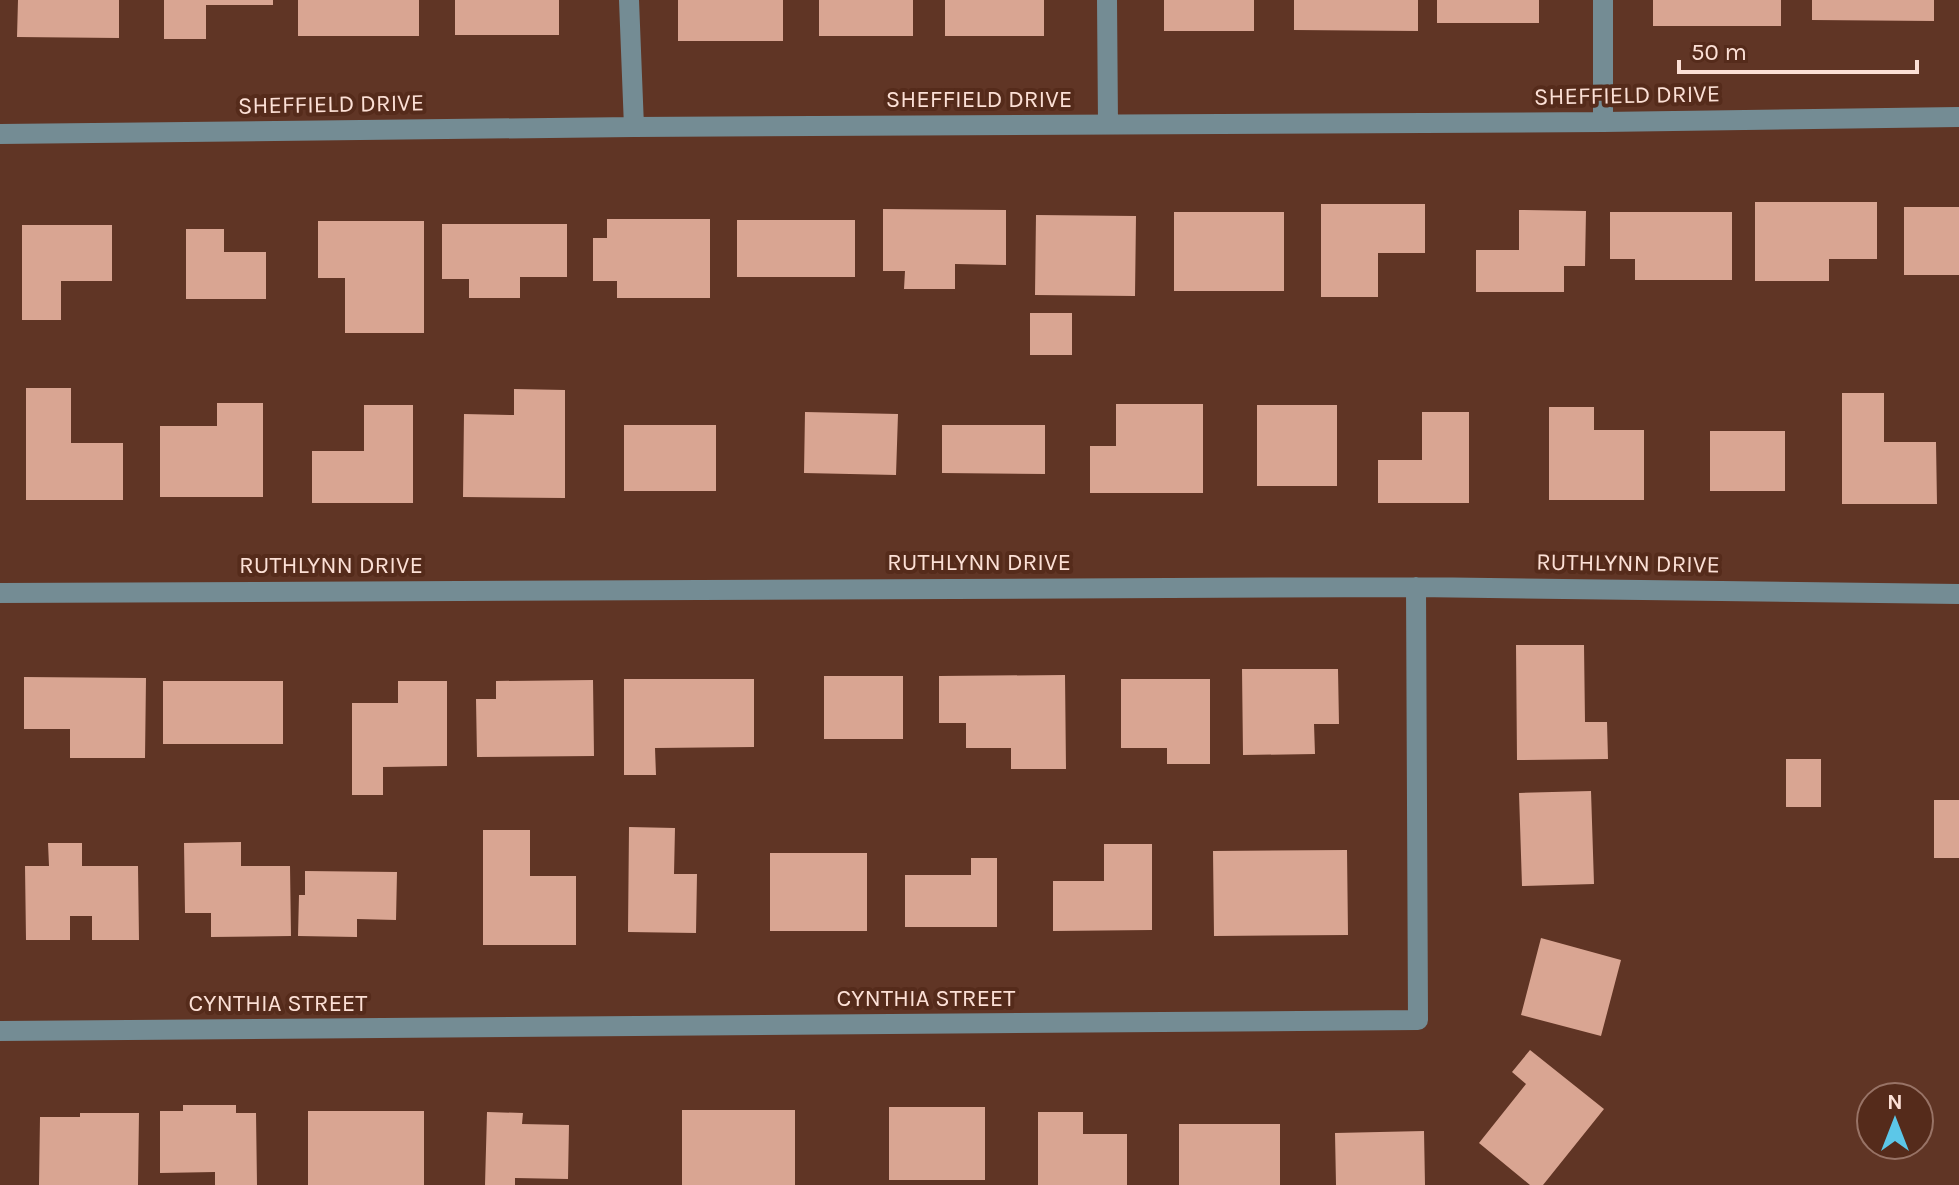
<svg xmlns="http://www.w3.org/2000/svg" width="1959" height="1185" viewBox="0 0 1959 1185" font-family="Karla,sans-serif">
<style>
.building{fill:#d9a592}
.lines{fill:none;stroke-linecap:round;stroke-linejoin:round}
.minor{stroke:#748c94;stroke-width:20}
.labels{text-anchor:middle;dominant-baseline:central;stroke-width:8;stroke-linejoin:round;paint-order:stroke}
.street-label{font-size:24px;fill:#fce0d6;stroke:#552b1b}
</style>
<rect width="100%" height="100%" fill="#603525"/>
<path class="building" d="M18 0H119V38L17 37Z
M164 0H273V5H206V39H164Z
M298 0H419V36H298Z
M455 0H559V35H455Z
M678 0H783V41H678Z
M819 0H913V36H819Z
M945 0H1044V36H945Z
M1164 0H1254V31H1164Z
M1294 0H1418V31L1294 30Z
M1437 0H1539V23H1437Z
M1653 0H1781V26H1653Z
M1812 0H1934V21L1812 20Z
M1755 202H1877V259H1829V281H1755Z
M1321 204H1425V253H1378V297H1321Z
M1904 207H1959V275H1904Z
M883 209 1006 210V265L955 264V289H904L905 271H883Z
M1519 210 1586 211 1585 266H1564V292H1476V250H1519Z
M1174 212H1284V291H1174Z
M1610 212H1732V280H1635V259H1610Z
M1036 215 1136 216 1135 296 1035 295Z
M607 219H710V298H617V281H593V238H607Z
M737 220H855V277H737Z
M318 221H424V333H345V278H318Z
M442 224H567V277H520V298H469V279H442Z
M22 225H112V281H61V320H22Z
M186 229H224V252H266V299H186Z
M1030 313H1072V355H1030Z
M26 388H71V443H123V500H26Z
M514 389 565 390V498L463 497 464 414 514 415Z
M1842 393H1884V442H1936L1937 504H1842Z
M217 403H263V497H160V426H217Z
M1116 404H1203V493H1090V446H1116Z
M364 405H413V503H312V451H364Z
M1257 405H1337V486H1257Z
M1549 407H1594V430H1644V500H1549Z
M805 412 898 414 896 475 804 473Z
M1422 412H1469V503H1378V460H1422Z
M624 425H716V491H624Z
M942 425H1045V474L942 473Z
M1710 431H1785V491H1710Z
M1516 645H1584L1585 722H1607L1608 759 1517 760Z
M1242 669H1338L1339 724H1314L1315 754 1243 755Z
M1065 675 1066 769H1011V748H966V723H939V676Z
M824 676H903V739H824Z
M24 677 146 678 145 758H70V729H24Z
M624 679H754V747L655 748 656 775H624Z
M1121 679H1210V764H1167V748H1121Z
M593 680 594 756 477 757 476 699H496V681Z
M163 681H283V744H163Z
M398 681H447V766L383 767V795H352V703H398Z
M1786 759H1821V807H1786Z
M1591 791 1594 884 1522 886 1519 793Z
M1934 800H1959V858H1934Z
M629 827 675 828 674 874H697L696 933 628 932Z
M483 830H530V876H576V945H483Z
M241 842V866H290L291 936 211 937V913H185L184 843Z
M48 843H82V866H138L139 940H92V916H70V940H26L25 866H49Z
M1104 844H1152V930L1053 931V881H1104Z
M1347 850 1348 935 1214 936 1213 851Z
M770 853H867V931H770Z
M971 858H997V927H905V875H971Z
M305 871 397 872 396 920 357 919V937L298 936 299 895H305Z
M1541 938 1621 960 1601 1036 1521 1015Z
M1530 1050 1604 1109 1543 1185H1530L1479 1143 1526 1084 1512 1072Z
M183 1105H236V1113H256L257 1185H215V1172L160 1173V1111H183Z
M889 1107H985V1180H889Z
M682 1110H795V1185H682Z
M308 1111H424V1185H308Z
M487 1112 523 1113 522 1124 569 1125 568 1179 515 1178V1185H485Z
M1038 1112H1083V1134H1127V1185H1038Z
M80 1113H139L138 1185H39L40 1117H80Z
M1179 1124H1280V1185H1179Z
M1424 1131 1425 1185H1336L1335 1133Z"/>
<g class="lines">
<path class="minor" d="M629 0 634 127
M1107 0 1108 124
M1603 122V0
M0 134 634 127 1603 122 1959 117
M0 593 1416 587 1959 594
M0 1031 1418 1020 1416 587"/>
</g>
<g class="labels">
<g class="street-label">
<text transform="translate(1627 95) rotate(-1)">SHEFFIELD DRIVE</text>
<text x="979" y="99">SHEFFIELD DRIVE</text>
<text transform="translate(331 104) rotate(-1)">SHEFFIELD DRIVE</text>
<text x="979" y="562">RUTHLYNN DRIVE</text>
<text transform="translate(1628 563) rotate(1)">RUTHLYNN DRIVE</text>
<text x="331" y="565">RUTHLYNN DRIVE</text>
<text x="926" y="998">CYNTHIA STREET</text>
<text x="278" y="1003">CYNTHIA STREET</text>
</g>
</g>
<g transform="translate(1895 1121)"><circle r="38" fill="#552b1b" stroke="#987366" stroke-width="2"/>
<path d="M0-6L14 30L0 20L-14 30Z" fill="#5cc7e8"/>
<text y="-12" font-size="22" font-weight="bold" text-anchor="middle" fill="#fce0d6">N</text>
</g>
<path d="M1679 60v12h238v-12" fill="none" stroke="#fce0d6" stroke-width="4"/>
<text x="1691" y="60" font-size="24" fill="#fce0d6" stroke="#552b1b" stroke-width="6" paint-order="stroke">50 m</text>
</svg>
